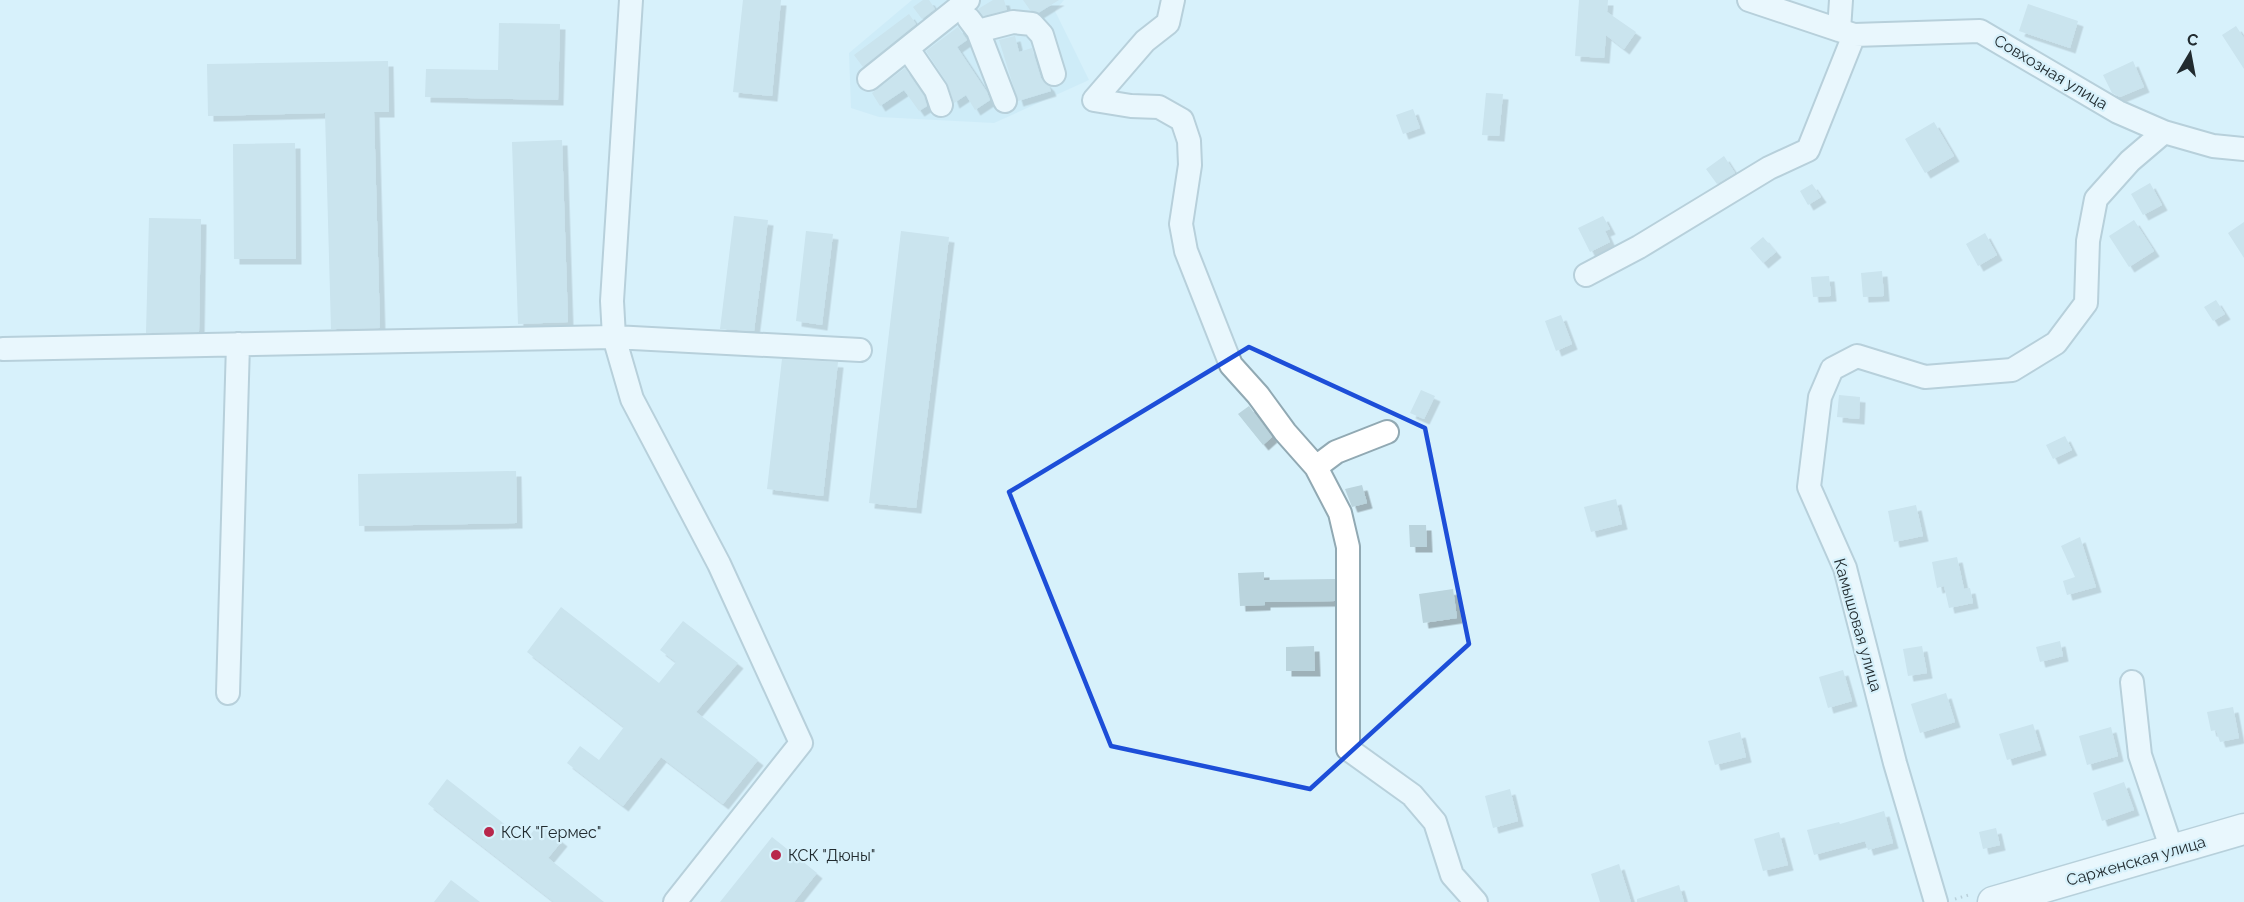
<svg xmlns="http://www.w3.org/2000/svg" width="2244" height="902" viewBox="0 0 2244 902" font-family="Raleway,sans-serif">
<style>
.built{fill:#c4e6f3}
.building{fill:#bad4dd;filter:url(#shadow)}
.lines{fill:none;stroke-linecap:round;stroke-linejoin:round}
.minor-casing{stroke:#91a9b3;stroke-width:26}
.major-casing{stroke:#91a9b3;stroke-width:33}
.path{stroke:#95a9b1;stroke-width:3;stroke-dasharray:1.5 4.5;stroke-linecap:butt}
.minor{stroke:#fff;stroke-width:22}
.major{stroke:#fff;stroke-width:30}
.marked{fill:none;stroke:#1d4ed8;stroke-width:4.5;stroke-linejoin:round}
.poi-dot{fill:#b8274b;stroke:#d7f1fb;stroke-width:2}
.labels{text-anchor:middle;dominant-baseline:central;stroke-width:4.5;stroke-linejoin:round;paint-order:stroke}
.street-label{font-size:16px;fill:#212b2f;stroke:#d7f1fb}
.poi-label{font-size:16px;fill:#212b2f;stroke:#d7f1fb;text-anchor:start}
</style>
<defs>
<filter id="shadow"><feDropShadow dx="5.5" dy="5.5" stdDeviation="0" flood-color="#0004"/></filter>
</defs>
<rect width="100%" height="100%" fill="#d7f1fb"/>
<path class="built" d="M912 0H1064L1055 11 1089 80 994 123 879 117 851 108 849 53Z"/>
<path class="building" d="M743 0H781L772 96 733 92Z
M923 0H929L935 9 922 19 913 7Z
M993 0H1004L1007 10 983 16 978 9Z
M1023 0H1059L1038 13 1030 10Z
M1579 0H1608L1607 12 1636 32 1624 49 1606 35 1604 58 1575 56Z
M2028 4 2078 21 2070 48 2019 31Z
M909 14 916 24 863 67 854 55Z
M499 23 560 24 558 100 425 97 426 69 498 70Z
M2236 26 2244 38V69L2222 35Z
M958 27 967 40 957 47 987 92 990 100 975 110 966 95 954 103 947 83 926 51Z
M1015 36 1019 52 1032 48 1041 78 1049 86 1051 91 1018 101 999 40Z
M388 61 389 112H374L380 328 331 329 325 113 208 116 207 64Z
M2133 61 2144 87 2120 97 2112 93 2103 75Z
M905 68 924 96 927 106 919 111 904 90 880 106 872 93Z
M1486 93 1503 94 1499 136 1482 135Z
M1413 109 1420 128 1403 134 1396 115Z
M1934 122 1954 156 1925 173 1905 139Z
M562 140 568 322 518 324 512 142Z
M295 143 296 259H234L233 144Z
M1724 156 1735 173 1717 184 1706 169Z
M2150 183 2162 205 2143 215 2131 194Z
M1812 184 1821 197 1808 205 1800 191Z
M734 216 768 220 754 331 720 329Z
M1603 216 1610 229 1605 231 1610 242 1590 252 1578 228Z
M149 218 201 219 199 332 146 333Z
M2134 220 2154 251 2129 267 2109 236Z
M2244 222V258L2228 233Z
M806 231 833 234 822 325 796 321Z
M901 231 949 237 916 508 869 503Z
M1985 233 1997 255 1978 266 1966 244Z
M1763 237 1776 252 1763 263 1750 248Z
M1882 271 1884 296 1863 297 1861 273Z
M1829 276 1831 296 1813 297 1811 277Z
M2216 300 2225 314 2213 321 2204 307Z
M1561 315 1572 344 1556 351 1545 321Z
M782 359 838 362 823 496 767 489Z
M1421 390 1435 396 1424 419 1410 413Z
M1839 395 1860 397 1859 419 1837 417Z
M1249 406 1272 437 1263 445 1238 414Z
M2065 436 2072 450 2053 459 2046 445Z
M516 471 517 523 359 526 358 474Z
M1362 485 1367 503 1352 507 1345 489Z
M1616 499 1622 524 1591 532 1584 507Z
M1916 505 1923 536 1894 542 1888 511Z
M1409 525H1426L1427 547H1410Z
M2080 537 2096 587 2067 595 2063 581 2075 577 2061 546Z
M1957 557 1964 589 1970 588 1973 603 1949 608 1944 586 1937 588 1932 562Z
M1264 572V580L1335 579V601L1265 602V605L1240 606 1238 573Z
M1453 589 1457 618 1423 623 1419 594Z
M561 607 659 683 676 662 660 650 683 621 738 663 696 712 758 760 723 804 661 757 623 806 567 763 580 746 599 760 624 727 527 652Z
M2060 641 2063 656 2040 662 2036 647Z
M1314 646 1315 671H1286V647Z
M1922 646 1927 673 1908 676 1903 649Z
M1843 670 1852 701 1828 708 1819 677Z
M1946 693 1955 722 1920 733 1911 704Z
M2233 707 2239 738 2220 742 2216 730 2211 731 2207 712Z
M2033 724 2041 750 2007 760 1999 734Z
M2111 727 2118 756 2087 765 2079 736Z
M1740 732 1746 757 1715 765 1708 741Z
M447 779 526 841 539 823 562 841 548 858 604 902H554L428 804Z
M2124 782 2134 810 2102 821 2093 793Z
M1510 789 1518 821 1493 828 1485 796Z
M1884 811 1893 843 1868 850 1865 841 1814 855 1807 830 1839 822 1840 824Z
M1996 828 2000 845 1983 849 1979 832Z
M1779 832 1788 865 1763 871 1754 839Z
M772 837 817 873 794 902H720Z
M1619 864 1631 902H1600L1591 874Z
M451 880 480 902H434Z
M1679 885 1684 902H1637V899Z"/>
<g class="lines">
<g class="minor-casing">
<path id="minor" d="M631 0 612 301 614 337 632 399 719 564 801 743 675 902
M1173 0 1168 23 1145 41 1094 100 1131 106 1159 107 1182 120 1189 141 1190 165 1181 224 1186 251 1231 365 1258 395 1285 432 1316 467
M1749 0 1854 35 1980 31 2118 112 2164 132 2213 146 2244 149
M969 19 978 31 1005 101
M1839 30 1841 0
M978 31 1013 22 1032 24 1042 35 1054 74
M908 49 936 90 941 105
M869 79 968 0
M1586 275 1639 247 1769 168 1808 150 1854 35
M3 349 614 337 860 350
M1387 432 1336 452 1316 467 1340 513 1348 547V749L1412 795 1435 822 1452 875 1476 902
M2132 682 2140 755 2172 850
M228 693 238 344
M1936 902 1895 763 1845 568 1809 487 1820 397 1832 369 1857 356 1925 377 2012 370 2056 343 2086 303 2088 241 2096 199 2130 161 2164 132"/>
</g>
<g class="major-casing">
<path id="major" d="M1993 902 2244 829"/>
</g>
<path class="path" d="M1955 899 1972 894"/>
<use href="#minor" class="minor"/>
<use href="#major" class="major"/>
</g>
<path d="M0 0H2244V902H0ZM1249 347 1425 428 1469 644 1310 789 1111 746 1009 492Z" fill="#d7f1fb" fill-opacity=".55" fill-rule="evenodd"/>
<path class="marked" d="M1249 347 1425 428 1469 644 1310 789 1111 746 1009 492Z"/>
<g class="poi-dot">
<circle cx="489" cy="832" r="6"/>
<circle cx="776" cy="855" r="6"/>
</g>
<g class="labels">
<g class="street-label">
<text transform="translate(2051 72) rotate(31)">Совхозная улица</text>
<text transform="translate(1858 625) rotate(74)">Камышовая улица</text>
<text transform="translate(2136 861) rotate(-16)">Сарженская улица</text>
</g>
<g class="poi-label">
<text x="501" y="832">КСК "Гермес"</text>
<text x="788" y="855">КСК "Дюны"</text>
</g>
</g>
<g transform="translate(2190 54) rotate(10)" stroke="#d7f1fb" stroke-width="4.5" paint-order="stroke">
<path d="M0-4.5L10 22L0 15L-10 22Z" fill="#212b2f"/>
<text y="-9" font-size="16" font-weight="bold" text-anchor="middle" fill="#212b2f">С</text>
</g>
</svg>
